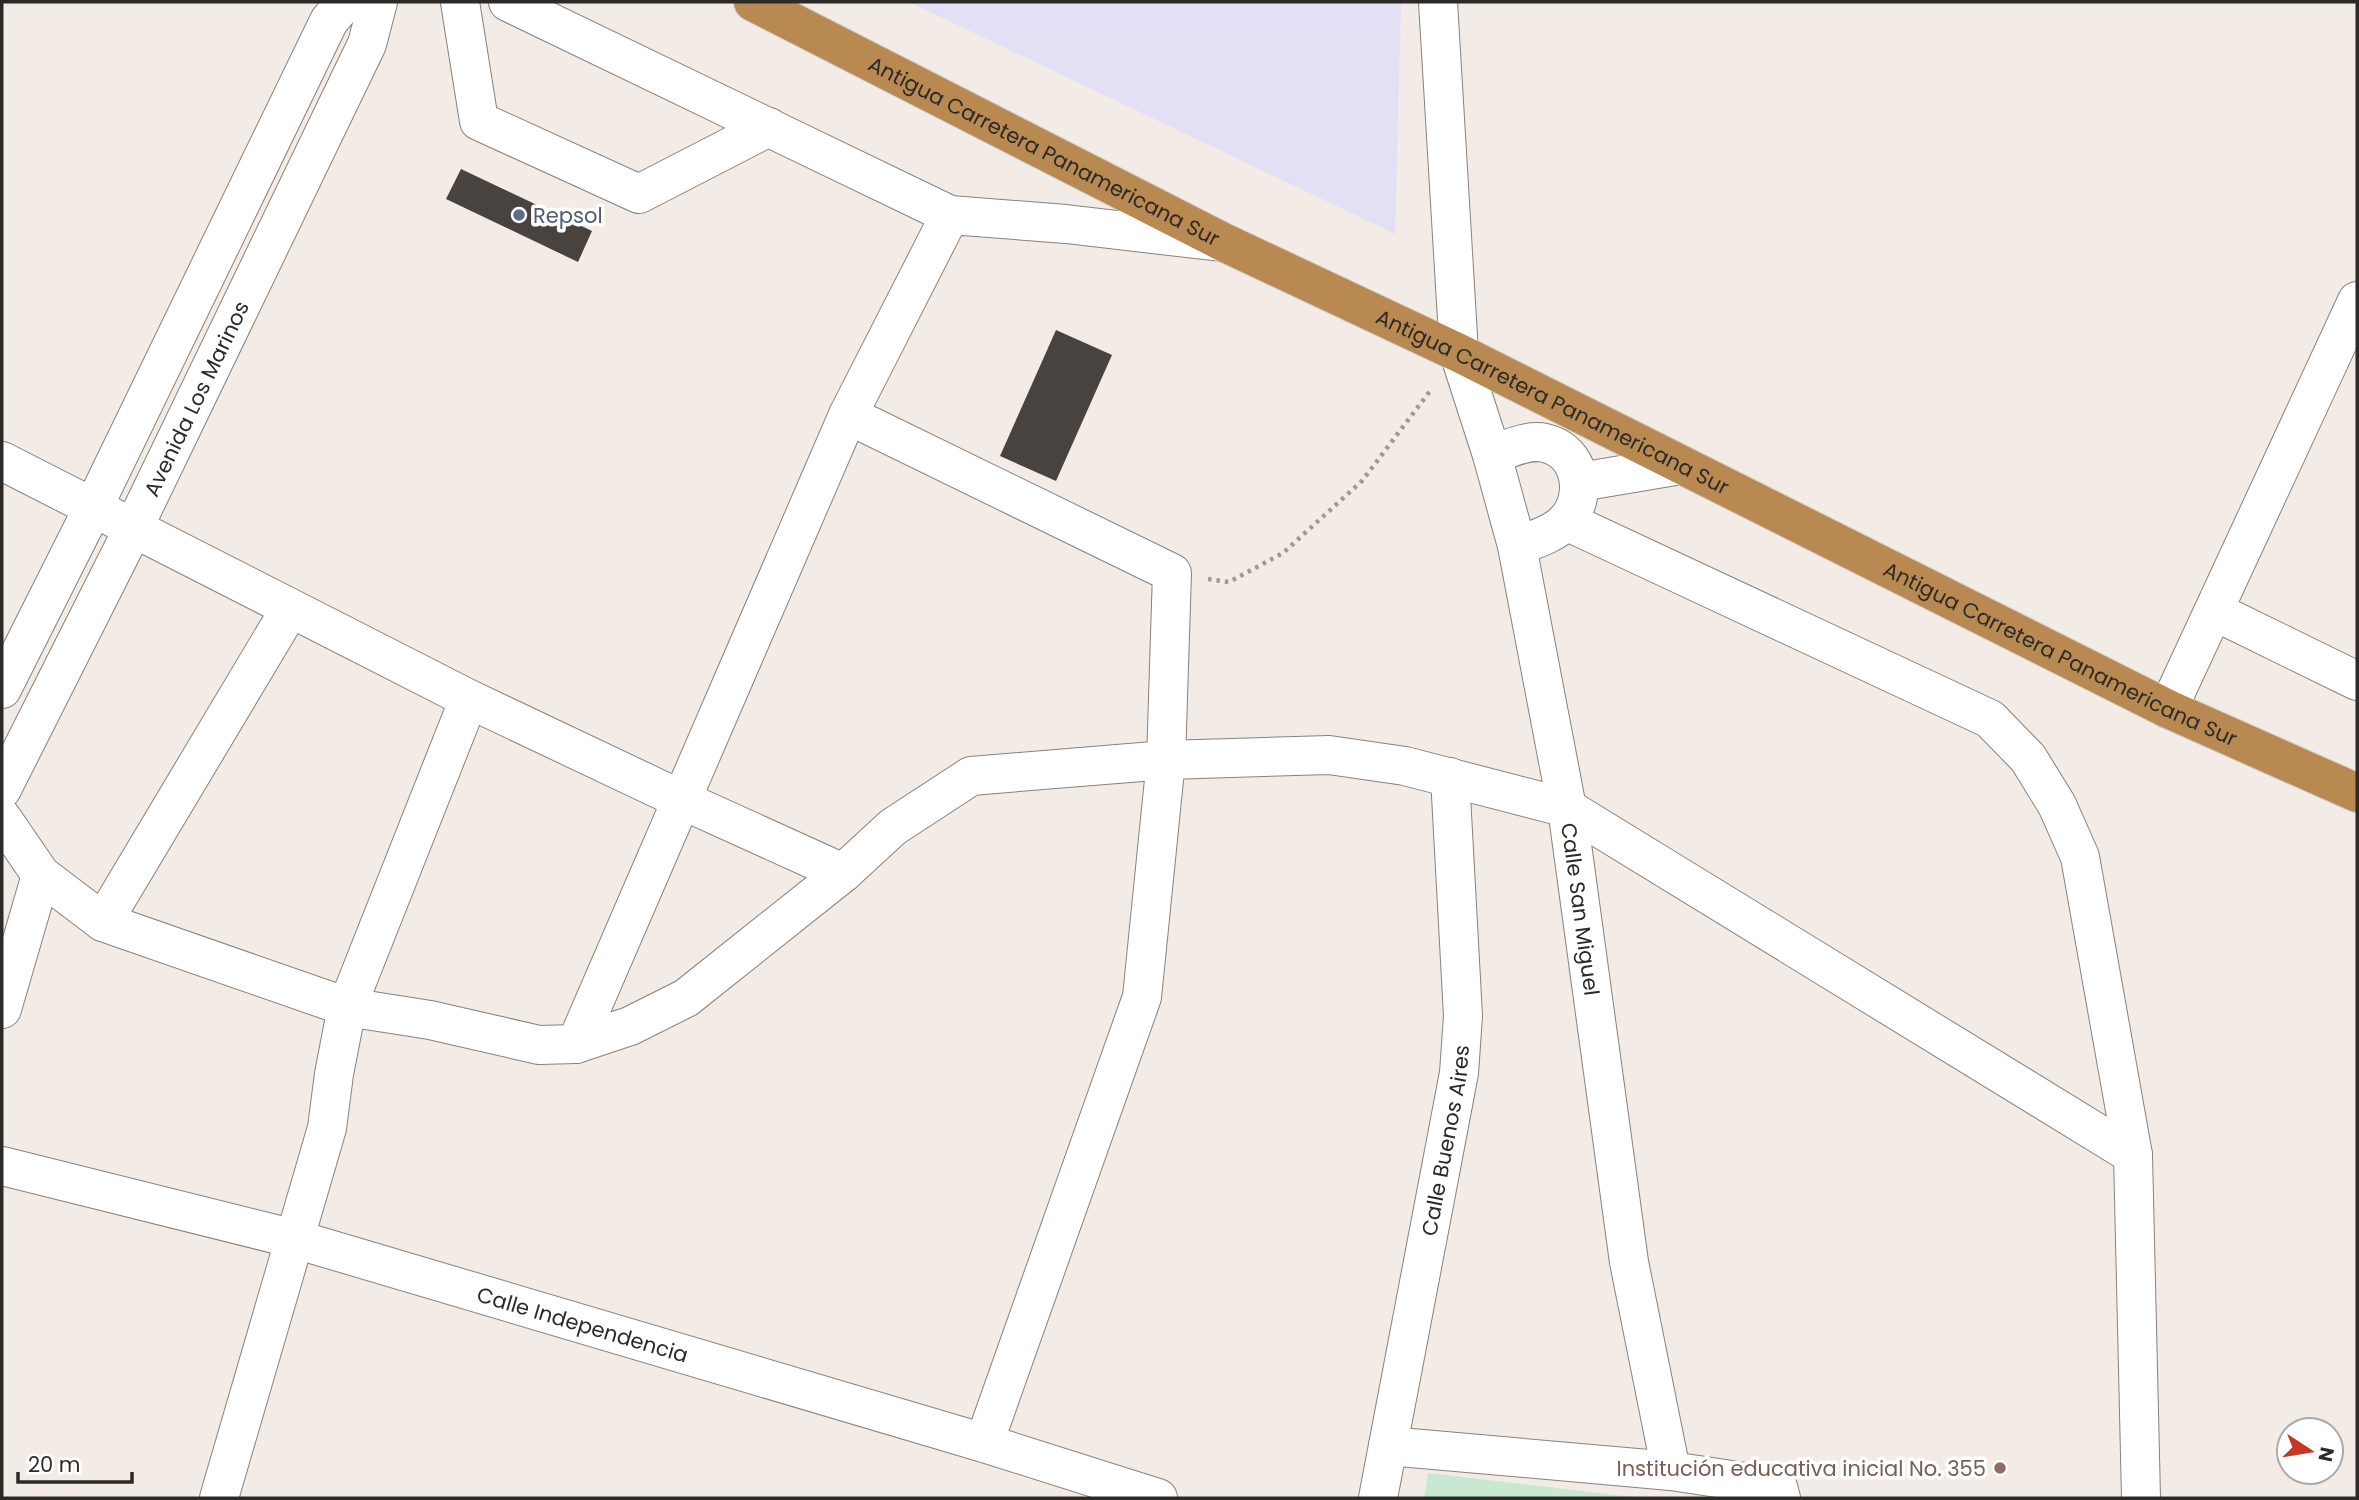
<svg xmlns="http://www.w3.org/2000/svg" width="2359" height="1500" viewBox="0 0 2359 1500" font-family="Poppins,sans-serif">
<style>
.industrial{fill:#e3e0f6}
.green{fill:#c7e9d2}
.building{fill:#49433f}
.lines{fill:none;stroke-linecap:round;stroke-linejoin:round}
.minor-casing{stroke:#88827c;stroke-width:40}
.highway-casing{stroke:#cccccb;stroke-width:40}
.path{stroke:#9e9994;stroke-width:4.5;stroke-dasharray:3.5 5;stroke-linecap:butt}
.minor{stroke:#fff;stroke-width:38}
.highway{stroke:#b98952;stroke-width:38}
.service-dot{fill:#5c6f8a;stroke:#fff;stroke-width:2.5}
.education-dot{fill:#8d6e63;stroke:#fff;stroke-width:2.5}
.labels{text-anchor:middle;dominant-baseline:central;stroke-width:7;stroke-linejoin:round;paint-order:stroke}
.street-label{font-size:21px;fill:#2c2a27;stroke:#fff}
.service-label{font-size:21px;fill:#4e5e75;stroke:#fff;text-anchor:start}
.education-label{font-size:21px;fill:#785e54;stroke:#fff;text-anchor:end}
</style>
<rect width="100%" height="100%" fill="#f3ebe5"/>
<path class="industrial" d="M909 2H1401L1395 234Z"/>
<path class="green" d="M1428 1473 1641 1498H1424Z"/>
<path class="building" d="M461 169 592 231 578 262 446 199Z
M1056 330 1112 355 1056 481 1000 456Z"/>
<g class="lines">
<g class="minor-casing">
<g id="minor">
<path d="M460 2 479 121 639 194 769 127"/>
<path d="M508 2 950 215"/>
<path id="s1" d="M1438 2 1459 353 1492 455 1517 546 1567 808 1629 1262 1671 1471"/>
<path d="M848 415 1172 573 1166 760 1142 997 984 1443"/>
<path d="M1492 455C1508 449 1528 439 1545 443 1581 451 1589 496 1566 521 1554 534 1533 540 1517 546"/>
<path d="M2 461 469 699 682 800 843 873"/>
<path d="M1580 482 1681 465"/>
<path d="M1566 521 1990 719 2028 758 2057 805 2080 857 2133 1155 2141 1498"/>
<path d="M2214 611 2357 681"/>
<path d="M2 689 93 508 329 21 345 2"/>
<path d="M2168 709 2357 301"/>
<path id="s2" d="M2 789 134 527 367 44 378 2"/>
<path d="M2 818 41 875 103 922 347 1007 430 1020 539 1045 576 1044 630 1026 686 998 843 873 893 827 971 776 1166 760 1329 755 1405 766 1567 808 2133 1155"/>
<path d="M103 922 290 609"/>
<path d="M2 1009 41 875"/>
<path d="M576 1044 848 415 950 215 1066 224 1221 242"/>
<path id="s3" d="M2 1166 295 1239 984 1443 1158 1498"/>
<path d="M1388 1446 1671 1471 1778 1487 1781 1498"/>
<path d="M219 1498 327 1128 334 1074 347 1007 469 699"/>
<path id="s4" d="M1378 1498 1459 1073 1463 1016 1450 777"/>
</g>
</g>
<g class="highway-casing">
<g id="highway">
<path id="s5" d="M753 2 1223 242 1459 353 2168 709 2357 793"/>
</g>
</g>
<path class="path" d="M1208 579 1229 582 1283 553 1362 481 1430 391"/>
<use href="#minor" class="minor"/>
<use href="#highway" class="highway"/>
</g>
<circle class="service-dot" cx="519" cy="215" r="7"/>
<circle class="education-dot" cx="2000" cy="1468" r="7"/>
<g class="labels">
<g class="street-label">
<text stroke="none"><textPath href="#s5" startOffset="327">Antigua Carretera Panamericana Sur</textPath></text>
<text stroke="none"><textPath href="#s2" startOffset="436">Avenida Los Marinos</textPath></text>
<text stroke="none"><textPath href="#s5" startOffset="894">Antigua Carretera Panamericana Sur</textPath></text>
<text stroke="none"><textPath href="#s5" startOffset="1461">Antigua Carretera Panamericana Sur</textPath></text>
<text stroke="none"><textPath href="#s1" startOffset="922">Calle San Miguel</textPath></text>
<text stroke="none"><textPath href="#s4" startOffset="364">Calle Buenos Aires</textPath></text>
<text stroke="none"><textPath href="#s3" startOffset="602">Calle Independencia</textPath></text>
</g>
<g class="service-label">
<text x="533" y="215">Repsol</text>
</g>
<g class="education-label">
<text x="1986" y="1468">Institución educativa inicial No. 355</text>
</g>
</g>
<rect width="2359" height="1500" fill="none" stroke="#2c2a27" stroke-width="7"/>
<g transform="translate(2310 1451) rotate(102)"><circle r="33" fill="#ffffff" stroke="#abaaa9" stroke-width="2"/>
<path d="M0-5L12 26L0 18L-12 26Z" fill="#c43924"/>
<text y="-10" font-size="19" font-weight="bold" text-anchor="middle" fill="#2c2a27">N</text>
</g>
<path d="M18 1472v10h114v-10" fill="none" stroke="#2c2a27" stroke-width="3.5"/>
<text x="28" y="1472" font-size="21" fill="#2c2a27" stroke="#ffffff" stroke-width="5" paint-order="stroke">20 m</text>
</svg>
